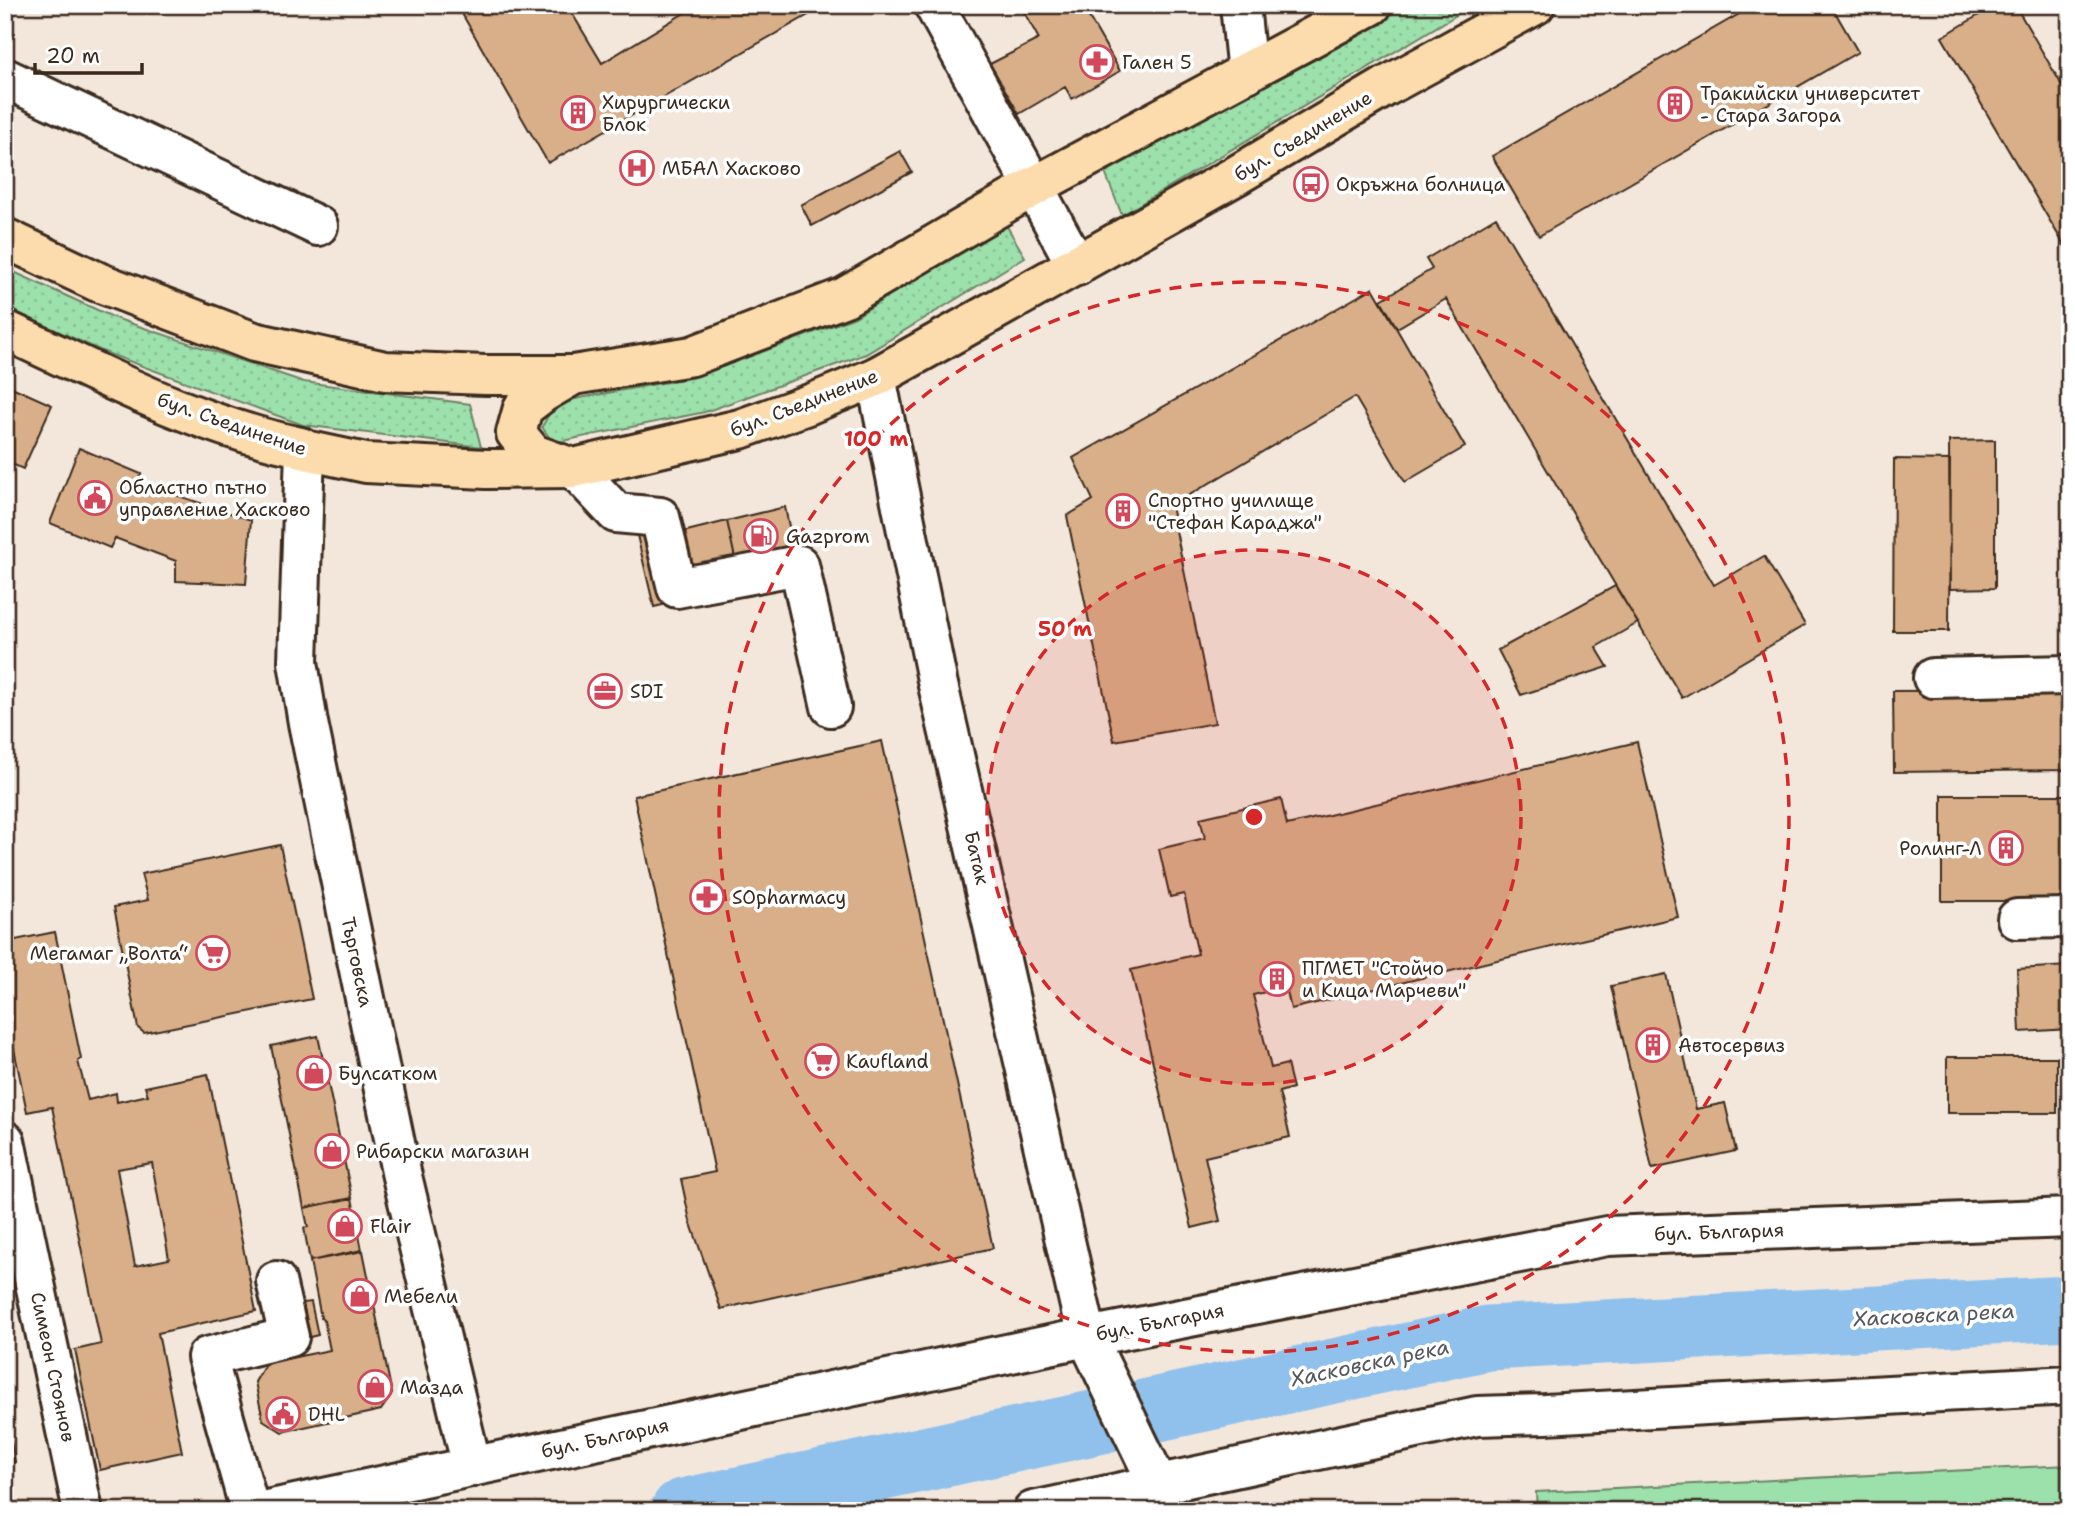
<svg xmlns="http://www.w3.org/2000/svg" width="2075" height="1516" viewBox="0 0 2075 1516" font-family="'Shantell Sans',sans-serif">
<style>
.grass{fill:url(#grass-dots);stroke:#6c8565;stroke-width:2}
.park{fill:#9ce0ac;stroke:#6c8565;stroke-width:2}
.lines{fill:none;stroke-linecap:round;stroke-linejoin:round}
.river{stroke:#90c1ec;stroke-width:65}
.building{fill:#d8af89;stroke:#3b2a1e;stroke-width:2;fill-rule:evenodd}
.minor-casing{stroke:#3b2a1e;stroke-width:44}
.major-casing{stroke:#3b2a1e;stroke-width:44}
.minor{stroke:#fff;stroke-width:38}
.major{stroke:#fcdcac;stroke-width:38}
.ring{fill:none;stroke:#d62828;stroke-width:3.5;stroke-dasharray:12 9}
.labels{text-anchor:middle;dominant-baseline:central;stroke-width:7;stroke-linejoin:round;paint-order:stroke}
.poi-label{font-size:19px;fill:#3b2a1e;stroke:#fff;text-anchor:start}
.street-label{font-size:19px;fill:#3b2a1e;stroke:#fff}
.water-label{font-size:21px;font-style:italic;fill:#54575c;stroke:#fff}
.centre{fill:#d62828;stroke:#fff;stroke-width:3.5}
.ring-label{font-size:21px;text-anchor:middle;font-weight:bold;fill:#d62828;stroke:#fff;stroke-width:7;stroke-linejoin:round;paint-order:stroke}
</style>
<defs>
<pattern id="grass-dots" width="8" height="8" patternUnits="userSpaceOnUse" patternTransform="scale(1.75)"><rect width="8" height="8" fill="#9ce0ac"/><path d="M2 2h.1M6 6h.1" fill="none" stroke="#87c094" stroke-width="1.8" stroke-linecap="round"/></pattern>
</defs>
<rect width="100%" height="100%" fill="#f3e7dc"/>
<filter id="ink" filterUnits="userSpaceOnUse"><feTurbulence type="fractalNoise" baseFrequency=".0143" numOctaves="2"/><feDisplacementMap in="SourceGraphic" scale="14" xChannelSelector="R" yChannelSelector="G"/><feConvolveMatrix kernelMatrix="1 2 1 2 8 2 1 2 1" color-interpolation-filters="sRGB"/></filter>
<g filter="url(#ink)">
<path class="grass" d="M1388 5H1473L1122 215 1104 170Z
M1005 223 1025 257 866 354 705 412 553 443 542 427 550 412 569 400 695 377 855 317Z
M5 268 115 318 304 382 470 404 481 447 303 425 104 352 5 307Z"/>
<path class="park" d="M2068 1465 2070 1511H1537L1536 1492Z"/>
<g class="lines">
<path class="river" d="M683 1511 1488 1338 2070 1308"/>
</g>
<path class="building" d="M457 5H567L602 63 689 10 687 5H826L548 163Z
M1020 5H1082L1120 71 1072 99 1065 87 1019 114 990 64 1039 39Z
M1755 5H1831L1858 52 1539 236 1492 156Z
M1996 5H2015L2070 99V255L1942 37Z
M900 151 912 172 812 226 801 205Z
M1496 217 1714 585 1764 556 1805 625 1682 698 1446 299 1397 328 1381 300 1432 269 1426 259Z
M1373 288 1465 447 1405 482 1355 397 1171 506 1215 723 1114 741 1067 516 1093 500 1073 458Z
M5 384 52 405 23 469 5 461Z
M1995 440V588L1950 589 1949 441Z
M79 448 141 474 137 482 251 520 246 584 176 581V561L115 538 110 548 50 523Z
M1894 459 1950 460 1949 631H1893Z
M785 507 794 551 736 563 727 521Z
M727 521 736 563 696 597 654 607 635 527 683 532Z
M1615 586 1638 623 1596 647 1608 667 1521 695 1498 650Z
M613 681 615 699 597 701 594 684Z
M2070 690V770L1894 772 1893 691Z
M882 741 993 1248 721 1309 690 1221 681 1179 715 1172 634 796Z
M1637 742 1678 917 1291 1009 1286 987 1253 995 1271 1068 1287 1064 1293 1088 1279 1092 1290 1137 1205 1157 1220 1221 1192 1228 1131 970 1198 954 1184 894 1170 897 1159 849 1205 838 1200 818 1281 799 1287 825Z
M1942 795H2070V901H1942Z
M280 845 312 999 144 1033 138 1028 114 907 148 900 141 874Z
M55 932 81 1059 78 1061 88 1100 116 1093 117 1102 148 1095 145 1087 208 1074 256 1311 158 1333 182 1452 100 1470 75 1350 101 1344 52 1107 27 1112 5 1005V942ZM152 1163 169 1259 135 1266 117 1169Z
M2070 966V1029L2020 1032 2017 969Z
M1666 974 1696 1109 1725 1103 1736 1151 1652 1169 1611 986Z
M318 1036 352 1198 304 1208 271 1046Z
M1947 1057H2057V1113H1947Z
M352 1198 362 1250 310 1261 304 1228 308 1227 304 1208Z
M363 1251 392 1394 381 1410 282 1432 263 1420 255 1382 266 1363 330 1350 324 1321 321 1318 310 1261Z
M311 1302 318 1335 310 1337 303 1303Z
M5 1411 15 1462 5 1464Z"/>
<g class="lines">
<g class="minor-casing">
<path id="minor" d="M934 5 1077 266
M1240 5 1247 73
M5 78 318 226
M876 377 938 685 1087 1337 1158 1484V1511
M305 450 298 662 308 723 401 1172 472 1467
M574 468 616 513 660 517 677 588 799 565 831 707
M1933 678 2070 675
M2017 919 2070 918
M5 1141 83 1511
M250 1511 207 1357 289 1337 276 1281
M262 1511 1087 1337 1607 1236 2070 1218
M1033 1511 1477 1416 1545 1414 2070 1385"/>
</g>
<g class="major-casing">
<path id="major" d="M5 238 98 282 254 342 385 371 485 375H573L692 356 845 297 1033 187 1372 5
M5 330C101 374 197 426 301 447L305 450 366 463 486 469 574 468 740 429 810 404 876 377 1237 175 1385 87 1535 5
M567 466 533 454 516 433 523 408 544 392 573 375"/>
</g>
<use href="#minor" class="minor"/>
<use href="#major" class="major"/>
</g>
</g>
<circle cx="1254" cy="817" r="267" fill="#d62828" fill-opacity=".12"/>
<g class="ring">
<circle cx="1254" cy="817" r="267"/>
<circle cx="1254" cy="817" r="535"/>
</g>
<defs>
<g id="pharmacy-ring" transform="scale(1.75)"><circle r="9.5" fill="#fff" stroke="#d1495b" stroke-width="1.5"/><path d="M-2-6h4v4h4v4h-4v4h-4v-4h-4v-4h4Z" fill="#d1495b"/></g>
<g id="building-ring" transform="scale(1.75)"><circle r="9.5" fill="#fff" stroke="#d1495b" stroke-width="1.5"/><path d="M-4-6H4V6H1V3H-1V6H-4ZM-2.5-4.3h1.7v1.8h-1.7ZM.8-4.3h1.7v1.8H.8ZM-2.5-1h1.7V.8h-1.7ZM.8-1h1.7V.8H.8Z" fill="#d1495b"/></g>
<g id="hospital-ring" transform="scale(1.75)"><circle r="9.5" fill="#fff" stroke="#d1495b" stroke-width="1.5"/><path d="M-5-5h3v3.5h4V-5h3V5h-3V1.5h-4V5h-3Z" fill="#d1495b"/></g>
<g id="bus-ring" transform="scale(1.75)"><circle r="9.5" fill="#fff" stroke="#d1495b" stroke-width="1.5"/><path d="M-5-6H5V4H4V6H2V4H-2V6H-4V4H-5ZM-3.5-4V0h7V-4ZM-3.5 1.2v1.5H-2V1.2ZM2 1.2v1.5H3.5V1.2Z" fill="#d1495b"/></g>
<g id="civic-ring" transform="scale(1.75)"><circle r="9.5" fill="#fff" stroke="#d1495b" stroke-width="1.5"/><path d="M-.6-6.5H3V-4.5H.6V-3L4-1V1h2V6H-6V1h2V-1L-.6-3ZM-1.2 2.5V6h2.4V2.5Z" fill="#d1495b"/></g>
<g id="fuel-ring" transform="scale(1.75)"><circle r="9.5" fill="#fff" stroke="#d1495b" stroke-width="1.5"/><path d="M-5.5-6h7V0h2V4h1.3V-2.5L3-4.5l.8-.8L6-3V5H2.5V1h-1V6h-7ZM-4.2-4.7v3.2H.2V-4.7Z" fill="#d1495b"/></g>
<g id="office-ring" transform="scale(1.75)"><circle r="9.5" fill="#fff" stroke="#d1495b" stroke-width="1.5"/><path d="M-6-3h4V-5.5h4V-3h4V5H-6ZM-1-4.5V-3h2v-1.5ZM-6 0V1H6V0Z" fill="#d1495b"/></g>
<g id="supermarket-ring" transform="scale(1.75)"><circle r="9.5" fill="#fff" stroke="#d1495b" stroke-width="1.5"/><path d="M-6-5.5h2.5l.6 2H6L4.5 2H-2.5L-4.4-4H-6ZM-1.5 3.2a1.3 1.3 0 1 0 .1 0ZM3 3.2a1.3 1.3 0 1 0 .1 0Z" fill="#d1495b"/></g>
<g id="shop-ring" transform="scale(1.75)"><circle r="9.5" fill="#fff" stroke="#d1495b" stroke-width="1.5"/><path d="M-5-2.5h2.3a2.7 3.5 0 0 1 5.4 0H5L5.5 6h-11ZM-1.5-2.5h3a1.5 2.3 0 0 0-3 0Z" fill="#d1495b"/></g>
</defs>
<g fill-rule="evenodd">
<use href="#pharmacy-ring" x="1097" y="62"/>
<use href="#building-ring" x="1675" y="104"/>
<use href="#building-ring" x="578" y="113"/>
<use href="#hospital-ring" x="637" y="168"/>
<use href="#bus-ring" x="1311" y="184"/>
<use href="#civic-ring" x="95" y="498"/>
<use href="#building-ring" x="1123" y="511"/>
<use href="#fuel-ring" x="761" y="536"/>
<use href="#office-ring" x="605" y="691"/>
<use href="#building-ring" x="2006" y="848"/>
<use href="#pharmacy-ring" x="707" y="897"/>
<use href="#supermarket-ring" x="213" y="953"/>
<use href="#building-ring" x="1277" y="979"/>
<use href="#building-ring" x="1653" y="1045"/>
<use href="#supermarket-ring" x="822" y="1061"/>
<use href="#shop-ring" x="314" y="1073"/>
<use href="#shop-ring" x="332" y="1151"/>
<use href="#shop-ring" x="345" y="1226"/>
<use href="#shop-ring" x="360" y="1296"/>
<use href="#shop-ring" x="375" y="1387"/>
<use href="#civic-ring" x="283" y="1414"/>
</g>
<g class="labels">
<g class="poi-label">
<text x="1122" y="62">Гален 5</text>
<text x="1700" y="93">Тракийски университет<tspan x="1700" dy="22">- Стара Загора</tspan></text>
<text x="602" y="102">Хирургически<tspan x="602" dy="22">Блок</tspan></text>
<text x="662" y="168">МБАЛ Хасково</text>
<text x="1336" y="184">Окръжна болница</text>
<text x="119" y="487">Областно пътно<tspan x="119" dy="22">управление Хасково</tspan></text>
<text x="1148" y="500">Спортно училище<tspan x="1148" dy="22">"Стефан Караджа"</tspan></text>
<text x="786" y="536">Gazprom</text>
<text x="630" y="691">SDI</text>
<text x="1982" y="848" text-anchor="end">Ролинг-Л</text>
<text x="732" y="897">SOpharmacy</text>
<text x="188" y="953" text-anchor="end">Мегамаг „Волта“</text>
<text x="1302" y="968">ПГМЕТ "Стойчо<tspan x="1302" dy="22">и Кица Марчеви"</tspan></text>
<text x="1678" y="1045">Автосервиз</text>
<text x="846" y="1061">Kaufland</text>
<text x="338" y="1073">Булсатком</text>
<text x="356" y="1151">Рибарски магазин</text>
<text x="370" y="1226">Flair</text>
<text x="384" y="1296">Мебели</text>
<text x="400" y="1387">Мазда</text>
<text x="308" y="1414">DHL</text>
</g>
<g class="street-label">
<text transform="translate(1303 136) rotate(-31)">бул. Съединение</text>
<text transform="translate(804 403) rotate(-21)">бул. Съединение</text>
<text transform="translate(232 424) rotate(19)">бул. Съединение</text>
<text transform="translate(977 858) rotate(77)">Батак</text>
<text transform="translate(357 962) rotate(78)">Търговска</text>
<text transform="translate(1719 1232) rotate(-2)">бул. България</text>
<text transform="translate(1160 1322) rotate(-11)">бул. България</text>
<text transform="translate(53 1367) rotate(78)">Симеон Стоянов</text>
<text transform="translate(605 1438) rotate(-12)">бул. България</text>
</g>
<g class="water-label">
<text transform="translate(1934 1315) rotate(-3)">Хасковска река</text>
<text transform="translate(1370 1363) rotate(-12)">Хасковска река</text>
</g>
</g>
<circle cx="1254" cy="817" r="10" class="centre"/>
<g class="ring-label">
<text x="876" y="446">100 m</text>
<text x="1065" y="636">50 m</text>
</g>
<rect width="2075" height="1516" fill="none" stroke="#fff" stroke-width="28"/>
<rect x="14" y="14" width="2047" height="1488" fill="none" stroke="#3b2a1e" stroke-width="2.5" filter="url(#ink)"/>
<path d="M35 63v10h107v-10" fill="none" stroke="#3b2a1e" stroke-width="3.5"/>
<text x="46" y="63" font-size="21" fill="#3b2a1e" stroke="#ffffff" stroke-width="5" paint-order="stroke">20 m</text>
</svg>
